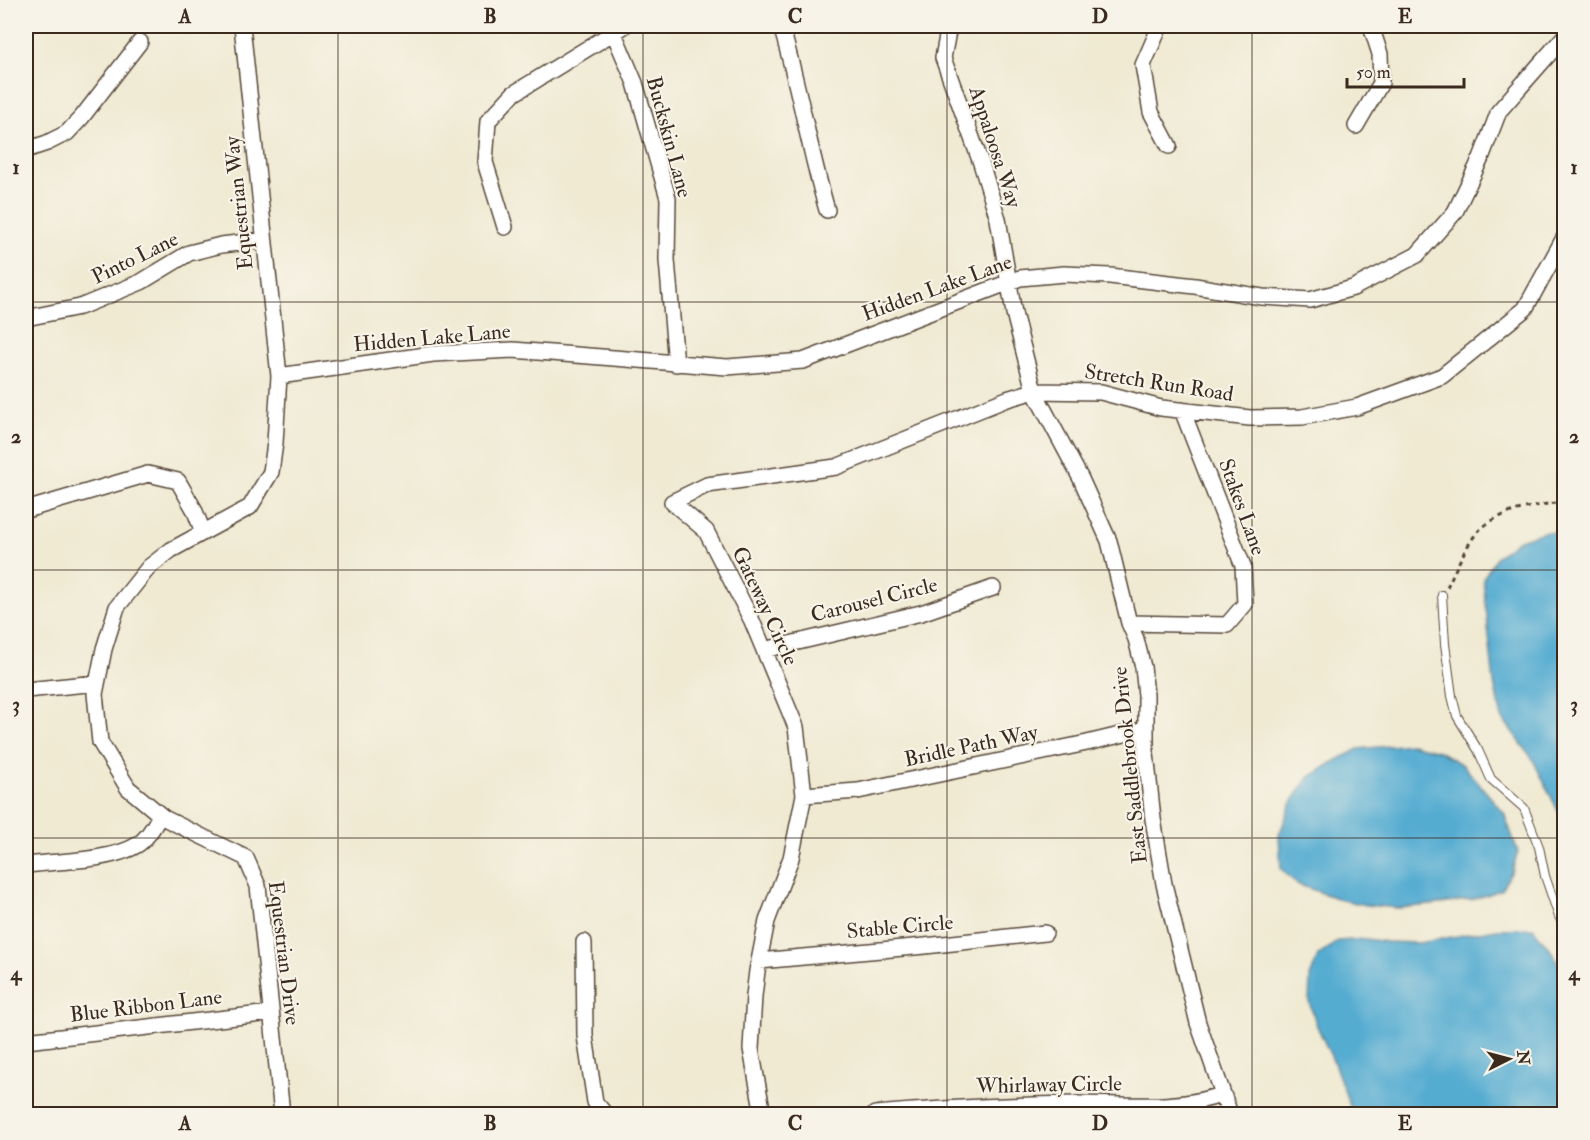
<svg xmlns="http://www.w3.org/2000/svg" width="1590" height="1140" viewBox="0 0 1590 1140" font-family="'IM FELL Double Pica',serif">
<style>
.water{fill:#54acd1;stroke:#486b78;stroke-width:1.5}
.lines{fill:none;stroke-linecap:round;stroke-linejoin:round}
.lane-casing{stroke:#564739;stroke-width:10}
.street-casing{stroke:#564739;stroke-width:18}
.path{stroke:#564739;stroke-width:3;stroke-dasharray:4.5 4.5;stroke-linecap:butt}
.lane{stroke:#fff;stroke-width:8}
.street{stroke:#fff;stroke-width:15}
.grid{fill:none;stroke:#3b2a1e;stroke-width:1.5;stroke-opacity:0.55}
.labels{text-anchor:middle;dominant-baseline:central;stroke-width:4.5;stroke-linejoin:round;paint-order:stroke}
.street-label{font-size:21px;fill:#3b2a1e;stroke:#f7f3e8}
.neatline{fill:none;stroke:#3b2a1e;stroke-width:2}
.grid-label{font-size:20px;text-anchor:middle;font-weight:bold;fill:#3b2a1e}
</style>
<rect width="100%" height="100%" fill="#f7f3e8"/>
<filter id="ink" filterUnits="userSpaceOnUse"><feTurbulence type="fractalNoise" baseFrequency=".0167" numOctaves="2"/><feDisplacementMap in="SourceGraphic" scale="12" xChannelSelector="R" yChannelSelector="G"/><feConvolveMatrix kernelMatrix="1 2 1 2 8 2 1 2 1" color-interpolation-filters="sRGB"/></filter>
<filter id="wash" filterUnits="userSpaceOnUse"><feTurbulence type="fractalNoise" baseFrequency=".008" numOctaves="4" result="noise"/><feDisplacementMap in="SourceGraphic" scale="24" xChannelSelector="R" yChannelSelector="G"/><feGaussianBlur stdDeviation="1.35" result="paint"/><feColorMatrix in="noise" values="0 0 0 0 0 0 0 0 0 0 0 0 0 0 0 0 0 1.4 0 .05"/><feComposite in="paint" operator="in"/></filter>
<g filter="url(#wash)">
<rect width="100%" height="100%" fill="#f0ead3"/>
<path class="water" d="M1544 532H1564V823L1532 758 1502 718 1494 684 1483 579 1496 557 1519 540Z
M1411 744 1439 751 1463 765 1504 813 1518 852 1512 871 1501 890 1475 899 1441 904 1399 908 1365 905 1339 899 1297 884 1281 869 1279 835 1291 804 1308 778 1332 763 1358 749Z
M1533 928 1552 952 1564 975V1114H1353L1334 1063 1317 1026 1309 1002 1310 977 1318 956 1338 941 1366 939 1387 942 1419 943 1496 929Z"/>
</g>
<g filter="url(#ink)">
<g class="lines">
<g class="lane-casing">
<path id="lane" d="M1442 595 1445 644 1452 696 1457 716 1478 750 1491 779 1524 808 1539 847 1545 876 1558 914 1564 927"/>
</g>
<g class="street-casing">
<path id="street" d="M242 26 279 376 275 443 271 472 250 507 171 550 149 567 117 607 104 649 95 694 100 742 128 788 164 818 246 858 258 886 282 1114
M781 26C799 86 809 149 827 210
M949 26 943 58 981 163 998 219 1014 313 1034 391 1081 479 1109 541 1129 623 1136 639 1143 667 1146 695V753L1153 819 1164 884 1198 1023 1230 1114
M1160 26 1143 65 1151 112 1169 146
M613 31 635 83 668 198 667 260 676 364
M1356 126 1381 83 1380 54 1371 26
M26 150 47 143 67 133 82 117 140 42
M505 227 485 162 488 121 513 94 624 26
M26 318 80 307 141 282 189 253 221 245 264 240
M279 376 433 354 513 350 727 367 803 361 1020 278 1064 274 1110 276 1195 286 1262 297 1310 300 1353 288 1417 255 1455 212 1481 158 1499 111 1564 37
M26 510 148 474 178 481 194 509 203 532
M1129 623 1227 625 1245 604 1243 566 1182 410
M764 650 921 613 993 588
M26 690 97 683
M804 795 858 791 1087 743 1145 729
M26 865C56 861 112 861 137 845 147 839 155 825 160 815
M584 942 585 1036 595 1102 605 1114
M759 961 925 946 1045 933
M26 1041 271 1013
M763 1114 751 1049 754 996 757 971 767 921 791 858 804 795 796 727 752 621 706 531 672 502 707 485 836 467 1007 399 1034 391 1101 392 1161 408 1250 418 1302 417 1357 407 1442 376 1525 309 1564 238
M875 1114C942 1108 1010 1105 1077 1104 1125 1104 1178 1111 1223 1094"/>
</g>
<path class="path" d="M1447 587C1455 571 1469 537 1484 526 1507 509 1537 505 1564 502"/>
<use href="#lane" class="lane"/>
<use href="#street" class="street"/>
</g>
</g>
<path class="grid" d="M338 26V1114M643 26V1114M947 26V1114M1252 26V1114M26 302H1564M26 570H1564M26 838H1564"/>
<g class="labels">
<g class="street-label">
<text transform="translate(669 137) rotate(75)">Buckskin Lane</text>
<text transform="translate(995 147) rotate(72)">Appaloosa Way</text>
<text transform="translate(239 203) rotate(-96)">Equestrian Way</text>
<text transform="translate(135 258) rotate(-26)">Pinto Lane</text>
<text transform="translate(937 288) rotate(-20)">Hidden Lake Lane</text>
<text transform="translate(432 338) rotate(-5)">Hidden Lake Lane</text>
<text transform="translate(1159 383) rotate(9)">Stretch Run Road</text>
<text transform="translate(1242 507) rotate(70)">Stakes Lane</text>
<text transform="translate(874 600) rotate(-14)">Carousel Circle</text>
<text transform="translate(765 606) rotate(65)">Gateway Circle</text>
<text transform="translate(971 746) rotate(-12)">Bridle Path Way</text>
<text transform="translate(1130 765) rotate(-96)">East Saddlebrook Drive</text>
<text transform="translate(900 927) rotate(-5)">Stable Circle</text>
<text transform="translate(284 953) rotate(83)">Equestrian Drive</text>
<text transform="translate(146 1006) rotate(-7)">Blue Ribbon Lane</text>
<text transform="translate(1049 1085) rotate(-1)">Whirlaway Circle</text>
</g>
</g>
<rect width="1590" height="1140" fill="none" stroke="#f7f3e8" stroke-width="66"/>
<g transform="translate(1509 1059) rotate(84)" stroke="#f7f3e8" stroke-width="4.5" paint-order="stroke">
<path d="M0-4.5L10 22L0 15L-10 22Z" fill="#3b2a1e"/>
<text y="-9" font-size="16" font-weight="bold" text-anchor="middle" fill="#3b2a1e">N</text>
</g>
<path d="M1347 78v9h117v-9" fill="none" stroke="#3b2a1e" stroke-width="3"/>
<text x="1356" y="78" font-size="18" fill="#3b2a1e" stroke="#f7f3e8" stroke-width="4.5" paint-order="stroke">50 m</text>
<rect x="33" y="33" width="1524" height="1074" class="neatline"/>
<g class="grid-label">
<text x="185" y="23">A</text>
<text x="490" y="23">B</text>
<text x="795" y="23">C</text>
<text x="1100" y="23">D</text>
<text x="1405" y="23">E</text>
<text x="16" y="174">1</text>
<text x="1574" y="174">1</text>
<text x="16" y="443">2</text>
<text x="1574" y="443">2</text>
<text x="16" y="711">3</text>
<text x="1574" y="711">3</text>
<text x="16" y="980">4</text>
<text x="1574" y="980">4</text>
<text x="185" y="1130">A</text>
<text x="490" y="1130">B</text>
<text x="795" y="1130">C</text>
<text x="1100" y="1130">D</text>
<text x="1405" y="1130">E</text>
</g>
</svg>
